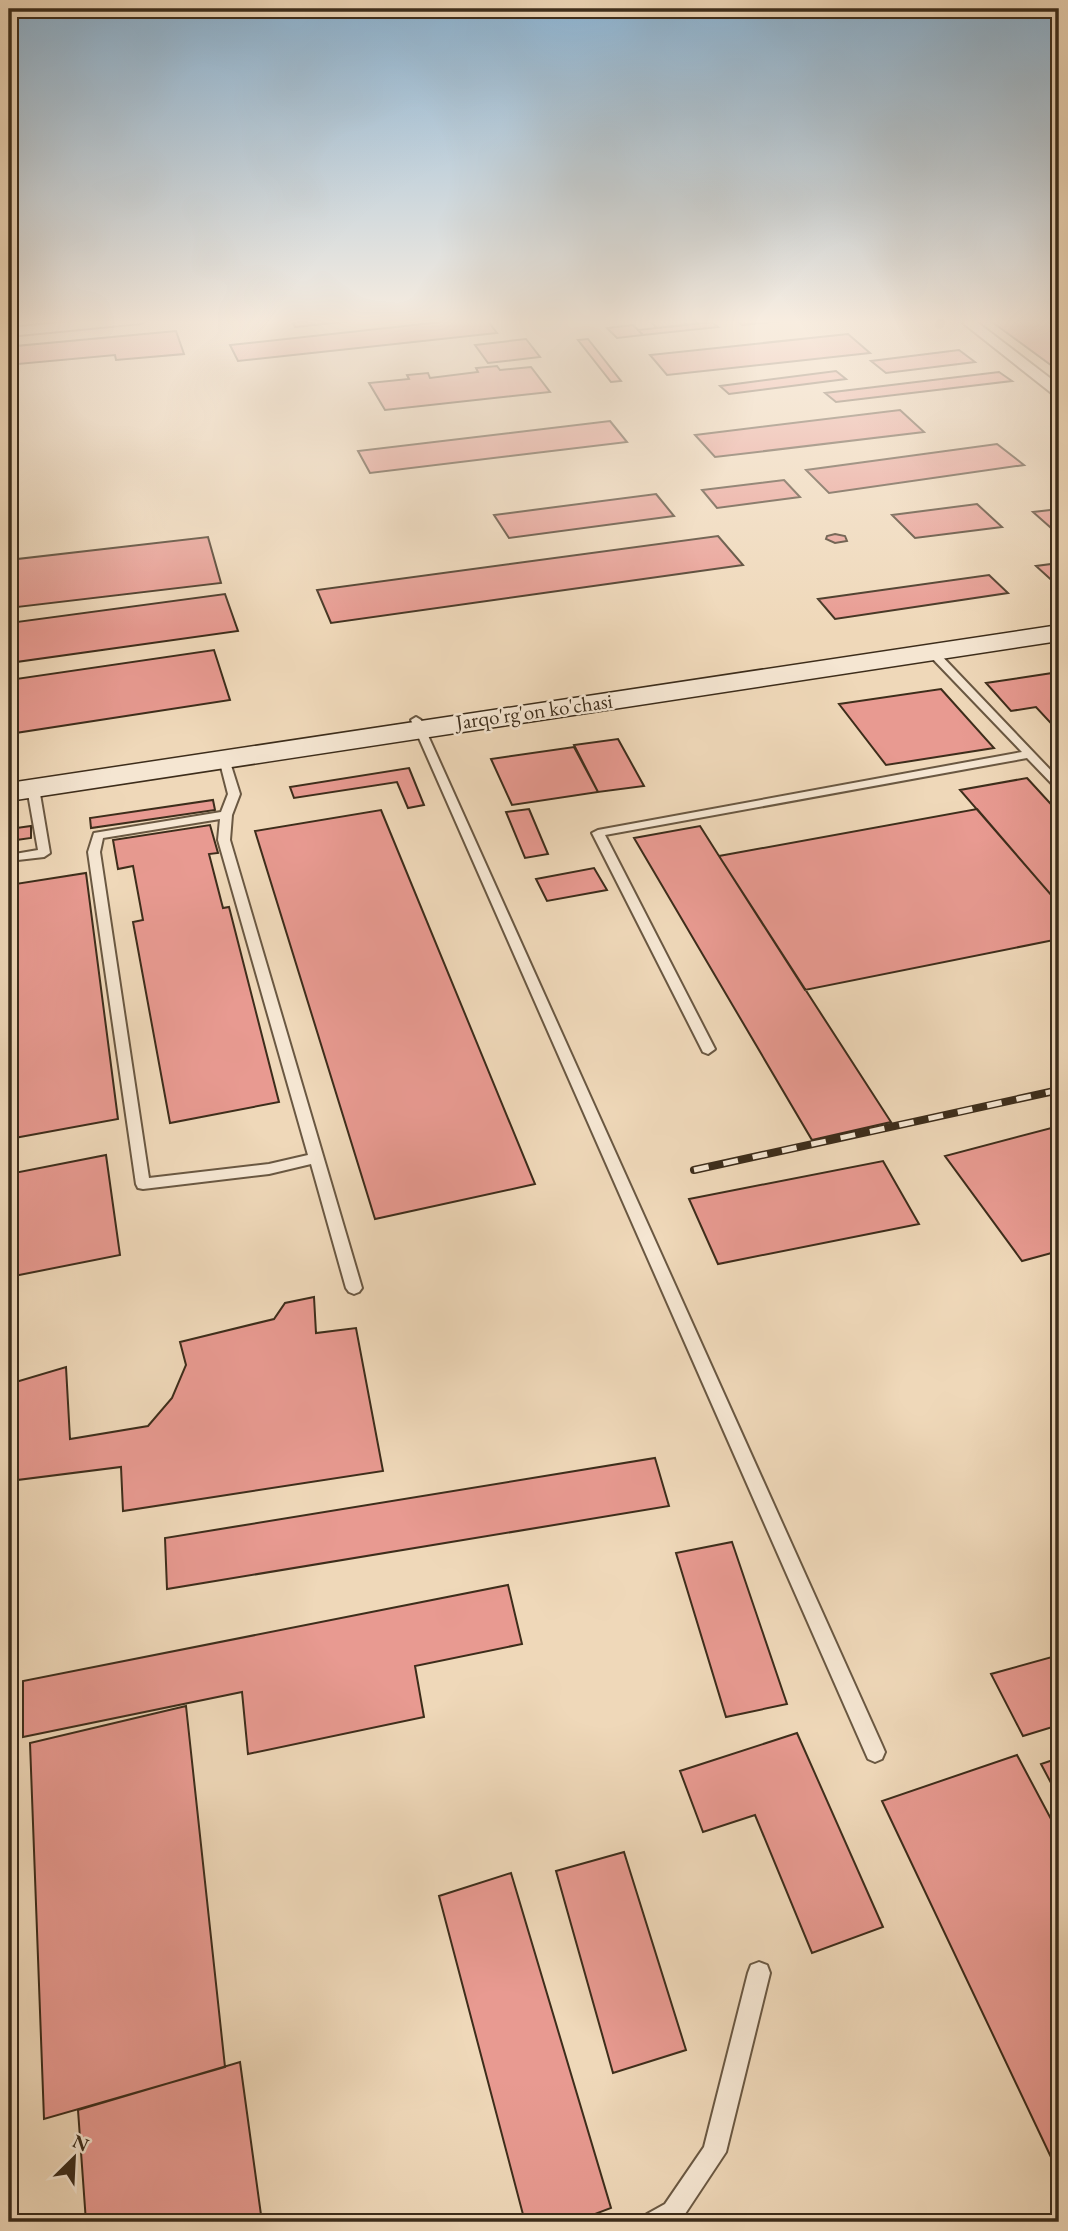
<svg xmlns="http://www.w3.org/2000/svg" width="1068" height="2231" viewBox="0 0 1068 2231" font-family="'EB Garamond',serif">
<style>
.building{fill:#e89a91;stroke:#3d2d1b;stroke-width:2}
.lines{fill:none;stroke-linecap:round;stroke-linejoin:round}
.service-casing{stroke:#6a5842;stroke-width:4}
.minor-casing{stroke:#6a5842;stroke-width:4}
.secondary-casing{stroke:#3d2d1b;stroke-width:3}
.service{fill:#f5e6d2;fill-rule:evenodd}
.minor{fill:#f5e6d2;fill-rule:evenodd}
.secondary{fill:#f5e6d2;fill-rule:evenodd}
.rail-casing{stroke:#3d2d1b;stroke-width:8}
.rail{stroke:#f5e6d2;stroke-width:5;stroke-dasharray:15;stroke-linecap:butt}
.labels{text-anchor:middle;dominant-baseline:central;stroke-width:5;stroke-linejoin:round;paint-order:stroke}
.far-street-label{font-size:21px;fill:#3d2d1b;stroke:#f5e6d2}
</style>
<rect width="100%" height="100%" fill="#efd8b9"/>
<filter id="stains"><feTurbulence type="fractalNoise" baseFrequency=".00286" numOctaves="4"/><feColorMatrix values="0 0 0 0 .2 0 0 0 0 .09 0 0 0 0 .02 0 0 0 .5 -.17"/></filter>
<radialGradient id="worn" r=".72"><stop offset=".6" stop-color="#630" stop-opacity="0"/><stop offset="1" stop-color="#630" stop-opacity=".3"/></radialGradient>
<path class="building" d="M291 319H370L295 327Z
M469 319H486L497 333 238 361 230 345Z
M681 319 687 325 657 328 651 322Z
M736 319H791L792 320 742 325Z
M988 319H1045L1059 329V371Z
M712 322 718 327 643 335 638 330Z
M633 325 643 335 617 338 607 328Z
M176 331 184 354 116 360 115 355 18 364 16 346Z
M848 334 870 353 667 375 650 355Z
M526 339 540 357 488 363 475 345Z
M588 339 621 381 611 382 578 340Z
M959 350 975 362 886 373 871 361Z
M497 366 500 370 531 367 550 392 385 410 369 383 409 379 407 375 428 373 430 378 478 372 476 368Z
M836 371 846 379 729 394 720 386Z
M999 372 1012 381 836 402 825 393Z
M900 410 924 432 715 457 695 435Z
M610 421 627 442 370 473 358 451Z
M997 444 1024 465 829 493 806 470Z
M784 480 800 497 717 508 702 490Z
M656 494 674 516 509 538 494 515Z
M977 504 1002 527 915 538 892 515Z
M1059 509V535L1033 512Z
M835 534 845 536 847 541 835 543 826 539 827 536Z
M718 536 743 565 331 623 317 590Z
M208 537 221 583 9 608V560Z
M1059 563V586H1058L1036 566Z
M989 575 1008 593 835 619 818 599Z
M225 594 238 631 9 663V623Z
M214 650 230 700 9 734V680Z
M1059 672V732L1036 707 1011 711 986 683Z
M941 689 994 748 886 765 839 704Z
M618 739 644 786 598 792 574 745Z
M574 747 598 792 512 805 491 759Z
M409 768 424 805 408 808 397 782 294 798 290 787Z
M1027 778 1059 813V904L960 790Z
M213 800 215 810 91 828 90 818Z
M529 809 548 854 525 858 506 812Z
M977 809 1059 904V939L805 990 719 856Z
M381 810 535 1184 375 1219 255 831Z
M210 825 218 853 209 854 223 908 229 907 279 1102 170 1123 133 922 143 920 133 866 118 869 113 840Z
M31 826V838L9 841V829Z
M700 826 719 856 891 1122 812 1140 634 838Z
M594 868 607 890 547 901 536 879Z
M86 873 118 1119 9 1139V885Z
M1059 1126V1251L1022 1261 945 1156Z
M106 1155 120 1255 9 1277V1174Z
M883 1161 919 1224 718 1264 689 1199Z
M314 1297 316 1333 356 1328 383 1471 123 1511 121 1467 9 1481V1384L66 1367 70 1439 148 1426 172 1398 186 1365 180 1342 274 1319 285 1303Z
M655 1458 669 1506 167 1589 165 1538Z
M732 1542 787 1704 726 1717 676 1553Z
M508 1585 522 1644 415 1666 424 1717 248 1754 242 1692 23 1737V1681Z
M1059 1655V1725L1023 1736 991 1674Z
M186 1706 225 2067 44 2119 30 1743Z
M797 1733 883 1927 812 1953 755 1815 703 1832 680 1771Z
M1017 1755 1059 1834V2174L882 1801Z
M1059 1758V1798L1041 1764Z
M624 1852 686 2050 613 2073 556 1871Z
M511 1873 611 2208 574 2222H525L439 1896Z
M240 2062 262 2222H86L78 2110Z"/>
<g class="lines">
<g class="service-casing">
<path id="service" d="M932 649 936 650 1059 779V788L1055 787 1027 758 605 835 715 1049 708 1054 703 1052 592 833 598 830 1022 752 928 654 927 652Z
M416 717 421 720 882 1745 885 1752 882 1759 875 1762 868 1759 411 720Z
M224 756 229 759 240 794 232 815 230 840 362 1288 359 1292 354 1294 349 1292 346 1288 311 1164 269 1174 143 1189 138 1188 136 1184 88 852 94 833 221 812 228 794 219 759ZM220 819 218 840 308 1155 269 1164 149 1178 100 852 103 838Z
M33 785 39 788 50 853 44 857 9 861V855L38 850 27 788Z
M759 1962 767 1965 770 1973 726 2152 681 2220 643 2222 647 2214 665 2204 704 2147 748 1973 751 1965Z"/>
</g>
<g class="minor-casing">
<path id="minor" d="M100 319H148L141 323 9 336V328Z
M958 319H973L1059 385V396L1054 395Z"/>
</g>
<g class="secondary-casing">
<path id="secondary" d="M1059 625V641L9 801V783Z"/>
</g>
<use href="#service" class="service"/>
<use href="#minor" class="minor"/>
<use href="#secondary" class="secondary"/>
<g class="rail-casing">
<path id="rail" d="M694 1170 1059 1090"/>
</g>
<use href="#rail" class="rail"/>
</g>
<linearGradient id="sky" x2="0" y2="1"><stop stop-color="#8bb5d6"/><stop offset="0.51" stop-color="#f8ede0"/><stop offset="1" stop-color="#f8ede0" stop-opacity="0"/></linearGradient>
<rect width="1068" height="631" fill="url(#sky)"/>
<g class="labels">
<g class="far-street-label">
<text transform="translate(534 711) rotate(-8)">Jarqo'rg'on ko'chasi</text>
</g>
</g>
<rect width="1068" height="2231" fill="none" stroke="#efd8b9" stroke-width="35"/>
<rect x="10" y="10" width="1047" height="2210" fill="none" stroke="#3d2d1b" stroke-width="3.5"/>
<rect x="18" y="18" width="1033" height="2196" fill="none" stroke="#3d2d1b" stroke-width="2"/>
<g transform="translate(74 2158) rotate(24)" stroke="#f5e6d2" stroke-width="5" paint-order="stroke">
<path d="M0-5L12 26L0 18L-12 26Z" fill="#3d2d1b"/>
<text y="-10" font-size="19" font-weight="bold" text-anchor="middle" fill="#3d2d1b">N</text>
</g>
<rect width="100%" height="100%" filter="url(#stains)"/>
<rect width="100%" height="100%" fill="url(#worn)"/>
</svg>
